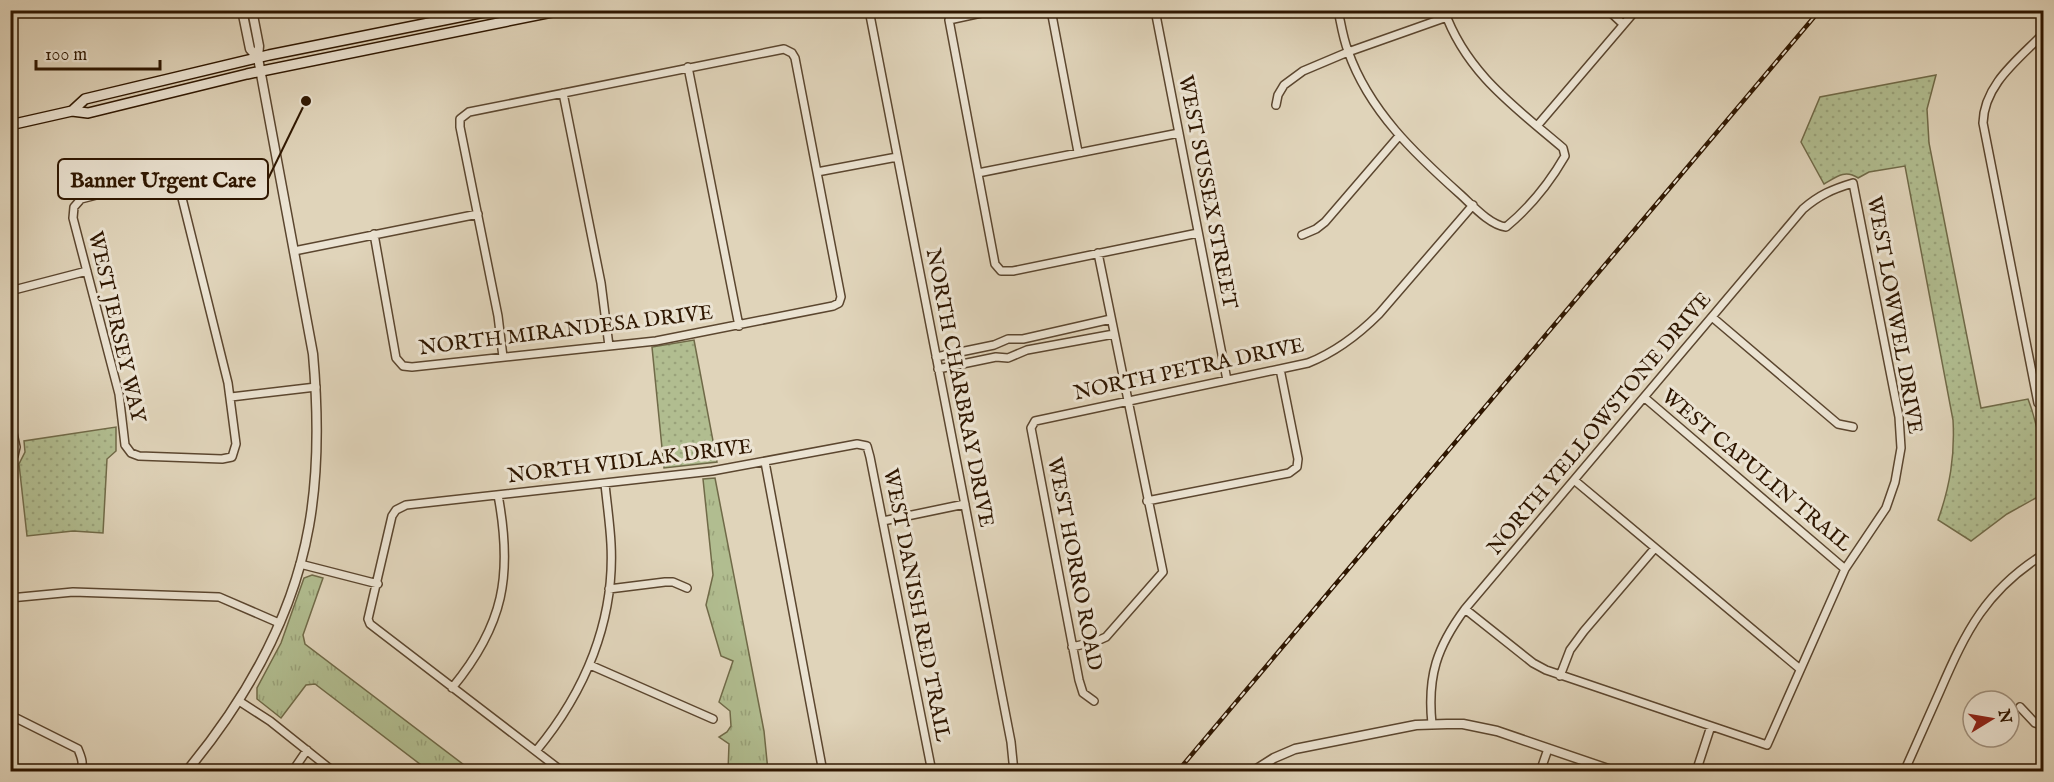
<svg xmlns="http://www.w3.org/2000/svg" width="2054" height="782" viewBox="0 0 2054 782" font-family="'IM FELL English',serif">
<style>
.grass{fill:url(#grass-tufts);stroke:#706a48;stroke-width:1.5}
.park{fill:url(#park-dots);stroke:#706a48;stroke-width:1.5}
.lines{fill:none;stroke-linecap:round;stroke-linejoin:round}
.minor-casing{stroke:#5b462f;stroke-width:10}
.tertiary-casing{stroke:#5b462f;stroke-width:11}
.secondary-casing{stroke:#2f1701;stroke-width:12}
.minor{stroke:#ebe3d2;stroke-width:7}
.tertiary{stroke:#ebe3d2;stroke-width:8}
.secondary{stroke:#ebe3d2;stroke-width:9}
.rail-casing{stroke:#2f1701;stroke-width:4.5}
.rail{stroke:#ebe3d2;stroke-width:2;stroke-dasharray:7;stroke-linecap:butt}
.labels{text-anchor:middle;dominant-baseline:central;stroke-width:6;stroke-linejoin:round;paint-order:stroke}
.street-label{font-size:21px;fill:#2f1701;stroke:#ebe3d2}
.leader{fill:none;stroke:#2f1701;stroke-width:2}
.callout-dot{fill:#2f1701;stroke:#ebe3d2;stroke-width:2}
.callout{fill:#ebe3d2;stroke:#2f1701;stroke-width:2}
.callout-label{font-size:22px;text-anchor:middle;font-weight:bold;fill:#2f1701}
</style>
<defs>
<pattern id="grass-tufts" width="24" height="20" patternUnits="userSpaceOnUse" patternTransform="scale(1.5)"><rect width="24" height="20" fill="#b1bd90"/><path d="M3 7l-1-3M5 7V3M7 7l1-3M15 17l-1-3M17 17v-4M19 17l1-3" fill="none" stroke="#99a27a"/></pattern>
<pattern id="park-dots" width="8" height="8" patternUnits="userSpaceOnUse" patternTransform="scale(1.5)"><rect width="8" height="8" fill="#b1bd90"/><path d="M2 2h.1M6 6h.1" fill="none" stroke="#99a27a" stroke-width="1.8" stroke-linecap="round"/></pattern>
</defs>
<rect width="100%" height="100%" fill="#e0d4ba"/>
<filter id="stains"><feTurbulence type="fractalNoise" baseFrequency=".00333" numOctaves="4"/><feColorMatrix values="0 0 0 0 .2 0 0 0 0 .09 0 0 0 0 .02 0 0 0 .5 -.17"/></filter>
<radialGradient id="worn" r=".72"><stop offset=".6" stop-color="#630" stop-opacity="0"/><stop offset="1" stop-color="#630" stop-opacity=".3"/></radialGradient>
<path class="grass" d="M715 478 764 731 768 771H728L729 744 719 737 727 732 731 726 730 711 719 702 733 661 721 656 706 605 713 575 703 479Z
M312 575 323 578 303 635 305 644 472 771H429L315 684 306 685 281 718 257 699V688L281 643 304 578Z"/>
<path class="park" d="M1936 75 1927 109 1929 143 1981 408 2028 399C2040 430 2044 461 2043 494L2007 514 1971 541 1938 520C1950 486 1955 456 1953 420L1905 166 1869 172 1858 178C1845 169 1836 177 1824 184L1801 142 1820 97Z
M694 340 717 462 664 468 652 347Z
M116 427V451L107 459 103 533 73 531 27 536 19 464 25 452 24 441Z"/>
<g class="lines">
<g class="minor-casing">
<path id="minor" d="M869 10 1011 742 1014 772
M995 10 949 20 995 264 1001 271H1013L1198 233
M1051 10 1078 152
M1155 10 1227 380
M1338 10C1341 24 1343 38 1348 51 1369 111 1415 154 1461 195 1473 206 1490 225 1506 227 1529 208 1550 182 1565 156L1563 148C1515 107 1466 73 1444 10
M1608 10 1623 24
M2044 33C2019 59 1984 84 1983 123L2038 403 2044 402
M688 67 739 326
M563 93 601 283 609 346
M1276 105 1278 95 1284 85 1303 71 1348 52 1447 17
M1537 126 1636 10
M817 172 897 157
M978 173 1179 133
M166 177 176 181 180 190 228 383 236 444 232 457 222 459 139 456 131 453 125 445 119 394 73 218 74 207 81 199Z
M374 234 396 358 403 366 412 367 656 341 833 306 839 303 841 297 795 58 792 53 784 49 469 112 460 119V127L498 316 503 357
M1302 235 1316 229 1325 222 1399 136
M294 251 478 214
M10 291 87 271
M1712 317 1838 424 1853 427
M936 357 994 345 1008 339H1023L1111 319
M938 369 996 357 1008 358 1027 350 1114 334
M231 397 316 387
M1645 398 1845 569
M10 419 16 447 14 456 10 457
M765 462 823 772
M1574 480 1800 669
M1147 501 1289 473 1297 467 1298 459 1280 369
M883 521 965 504
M300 564 378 584
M609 589 665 582H673L687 588
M10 598 73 592 219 597 279 623
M1072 647 1097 641 1106 637 1163 572 1098 253
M590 665 713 719
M1560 676 1570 650 1584 631 1655 548
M452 688C504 625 513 575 498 495
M239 701 270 721 334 772
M1094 701 1083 693 1079 680 1031 428 1035 421 1308 363C1336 352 1358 335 1379 314L1473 205
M2020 707 2035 723 2044 726
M10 715 78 749C81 757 85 764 79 772
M1432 724C1427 676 1437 647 1465 609L1803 209C1819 195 1833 189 1853 183L1899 417 1901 448 1895 482 1886 508 1845 569 1767 745 1546 670 1533 663 1465 609
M536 751C585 692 615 621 611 544 610 524 607 504 605 484
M292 772 307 750
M563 772 370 624 368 619 392 516 396 510 406 505 712 471 857 444 867 446 870 457 932 772
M1540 772 1548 749
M1696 772 1711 726
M1904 772C1916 745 1928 718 1940 691 1966 631 1986 590 2044 554"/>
</g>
<g class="tertiary-casing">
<path id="tertiary" d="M242 10 250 49 258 58
M186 772C245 701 293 617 309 526 319 470 318 410 313 354L258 58 259 46 252 10
M1252 772 1274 758 1295 749 1416 725 1447 724H1463L1497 731 1617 772"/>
</g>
<g class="secondary-casing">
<path id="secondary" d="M72 111 88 113 247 74 562 10
M10 125 72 111 85 99 269 55 494 10"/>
</g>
<use href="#minor" class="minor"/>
<use href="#tertiary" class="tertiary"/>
<use href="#secondary" class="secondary"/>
<g class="rail-casing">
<path id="rail" d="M1177 772 1820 10"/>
</g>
<use href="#rail" class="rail"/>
</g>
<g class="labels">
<g class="street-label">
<text transform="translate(1207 192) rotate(79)">WEST SUSSEX STREET</text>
<text transform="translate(1894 315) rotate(80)">WEST LOWWEL DRIVE</text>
<text transform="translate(116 327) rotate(77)">WEST JERSEY WAY</text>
<text transform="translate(566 331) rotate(-7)">NORTH MIRANDESA DRIVE</text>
<text transform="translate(1189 370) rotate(-12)">NORTH PETRA DRIVE</text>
<text transform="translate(959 388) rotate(79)">NORTH CHARBRAY DRIVE</text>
<text transform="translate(1600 424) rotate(-50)">NORTH YELLOWSTONE DRIVE</text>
<text transform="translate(630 462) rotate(-7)">NORTH VIDLAK DRIVE</text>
<text transform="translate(1756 471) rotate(40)">WEST CAPULIN TRAIL</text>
<text transform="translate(1074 564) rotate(79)">WEST HORRO ROAD</text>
<text transform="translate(916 605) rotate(79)">WEST DANISH RED TRAIL</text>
</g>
</g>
<path class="leader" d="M306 101L268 179"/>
<circle class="callout-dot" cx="306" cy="101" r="6"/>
<rect class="callout" x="58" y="159" width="210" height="40" rx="6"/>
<g class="callout-label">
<text x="163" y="187">Banner Urgent Care</text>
</g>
<rect width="2054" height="782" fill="none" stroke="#e0d4ba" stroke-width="36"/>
<rect x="12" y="12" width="2030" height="758" fill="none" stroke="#2f1701" stroke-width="3"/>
<rect x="18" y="18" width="2018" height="746" fill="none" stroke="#2f1701" stroke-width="1.5"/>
<g transform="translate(1991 719) rotate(79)"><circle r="28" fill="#ebe3d2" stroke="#a0917e" stroke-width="1.5"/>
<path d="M0-4.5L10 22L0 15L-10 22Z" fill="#8f2418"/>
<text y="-9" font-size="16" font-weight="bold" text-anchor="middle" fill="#2f1701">N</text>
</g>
<path d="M36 60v9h124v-9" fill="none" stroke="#2f1701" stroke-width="3"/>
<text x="45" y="60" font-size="18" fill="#2f1701" stroke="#ebe3d2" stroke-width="4.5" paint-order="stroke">100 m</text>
<rect width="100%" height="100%" filter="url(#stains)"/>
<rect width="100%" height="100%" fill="url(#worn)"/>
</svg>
